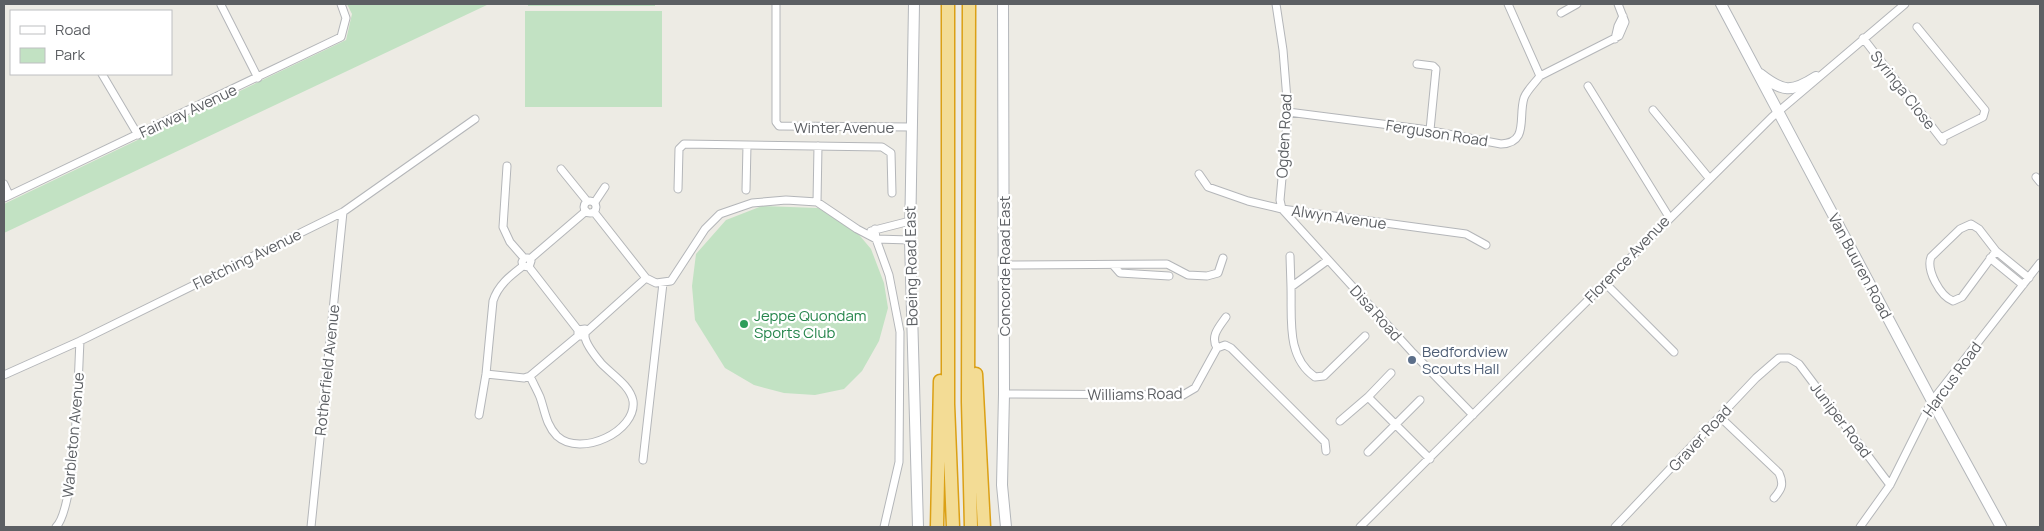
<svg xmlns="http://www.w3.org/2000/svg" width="2044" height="531" viewBox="0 0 2044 531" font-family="Manrope,sans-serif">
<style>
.green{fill:#c2e2c3}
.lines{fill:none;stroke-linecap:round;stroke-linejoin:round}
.street-casing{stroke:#b4b6b9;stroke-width:9}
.secondary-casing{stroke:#b3b6ba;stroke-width:12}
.highway-casing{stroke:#dba015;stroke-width:15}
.street{stroke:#fff;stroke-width:7}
.secondary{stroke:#fff;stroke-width:10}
.highway{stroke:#f3dc95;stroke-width:12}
.leisure-dot{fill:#2e9e5b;stroke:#fff;stroke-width:2}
.service-dot{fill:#5c6f8a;stroke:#fff;stroke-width:2}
.labels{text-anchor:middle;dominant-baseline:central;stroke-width:4.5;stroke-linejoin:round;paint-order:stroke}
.street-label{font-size:15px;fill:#5c5f63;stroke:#fff}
.leisure-label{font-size:15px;fill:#27864d;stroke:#fff;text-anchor:start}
.service-label{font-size:15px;fill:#4e5e75;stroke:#fff;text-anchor:start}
</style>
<rect width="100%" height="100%" fill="#edebe4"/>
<path class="green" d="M347 4H489L4 233V204L346 40 352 14Z
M528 4H655V6H528Z
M525 11H662V107H525Z
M762 206 818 208 855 230 871 249 884 283 888 308 879 341 862 371 844 389 815 395 784 393 754 385 725 368 695 320 692 286 696 254 726 220Z"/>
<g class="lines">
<g class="street-casing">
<path id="street" d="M776 4V122L779 126 912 127
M1276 4 1283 50 1288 112 1280 200 1282 209
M221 5 258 78
M1561 13 1577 4
M1917 27 1985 110 1983 117 1941 138
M1863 38 1943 141
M1615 39 1618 26 1623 16
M1417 64 1433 66 1436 69 1430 130
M102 74 138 135
M1540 76 1619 36 1625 22 1618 4
M1588 86 1669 217
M1653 110 1709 178
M1288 112 1421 129 1501 144C1529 143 1518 117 1524 98 1527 90 1535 83 1540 76L1508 4
M507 166 503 227 510 242 524 258
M561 169 587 201
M1199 174 1208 187 1248 201 1282 209 1466 234 1486 245
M2036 177 2040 182
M4 184 9 195
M678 189 679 149 684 144 882 147 891 153 892 193
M746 190 747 145
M4 198 341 37 346 18 341 4
M584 207a6 6 0 1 1 12 0a6 6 0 1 1-12 0Z
M595 202 605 187
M817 202 818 146
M1282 209 1413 353 1473 415
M594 212 646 278 656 283 671 281 705 229 720 214 752 203 786 200 817 202 857 229 876 239 910 240
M875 229 876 239 889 275 900 332 899 462 884 527
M871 231 910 221
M1996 251 1962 297 1953 301C1940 296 1926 270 1931 257L1960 229 1971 224 1979 229 1996 251 2029 278
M1290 256 1291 287 1328 260
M1990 258 2023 285
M530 259 586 211
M1004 265 1167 264 1188 275 1207 276 1218 273 1223 258
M1113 265 1120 273 1169 276
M529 267 531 261 528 258H524L522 262 523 266 529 267 578 330
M1605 283 1674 352
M1291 287C1292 319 1286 357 1315 377L1324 376 1365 336
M586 332 646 278
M1217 348C1210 336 1219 327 1226 317
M486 374 524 378 530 376 578 336
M4 375 80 341 343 212 475 119
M530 376C533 383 537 390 540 397 545 411 546 425 557 436 581 458 637 431 633 401 630 385 611 374 601 363 596 357 586 344 585 337 585 334 585 332 585 329L578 330V336H585
M1004 394 1183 395 1195 388 1217 348 1225 345 1231 348 1325 442 1326 451
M1368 397 1391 373
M479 415 486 374 493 301C498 285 510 276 523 266
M1720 417 1779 473C1784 484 1782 489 1774 498
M1340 421 1368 397 1430 459
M1368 452 1420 400
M643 460 663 283
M56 527C76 507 78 375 80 341
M311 527 343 212
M1360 527 1772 117 1905 4
M1615 527 1756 378 1779 358H1789L1799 364 1890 485
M1860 527 1890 485 1932 401 2040 263"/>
</g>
<g class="secondary-casing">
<path id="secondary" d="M914 4 910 240 918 527
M1003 4 1004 394 1002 485 1006 527
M1721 4 1932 401 2001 527
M1760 74C1783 92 1791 93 1816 77"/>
</g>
<g class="highway-casing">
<path id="highway" d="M948 4V404L953 527
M969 4 968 402 971 527
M976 374 984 527
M937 527 940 381"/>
</g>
<use href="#street" class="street"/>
<use href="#secondary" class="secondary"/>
<use href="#highway" class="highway"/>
</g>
<circle class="leisure-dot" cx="744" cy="324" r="5"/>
<circle class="service-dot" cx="1412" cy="360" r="5"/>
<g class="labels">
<g class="street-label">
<text transform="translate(1903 90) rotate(52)">Syringa Close</text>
<text transform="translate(188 111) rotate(-25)">Fairway Avenue</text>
<text x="844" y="127">Winter Avenue</text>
<text transform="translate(1437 133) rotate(9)">Ferguson Road</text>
<text transform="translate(1284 136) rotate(-87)">Ogden Road</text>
<text transform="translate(1339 217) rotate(8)">Alwyn Avenue</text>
<text transform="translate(247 259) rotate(-26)">Fletching Avenue</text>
<text transform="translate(1627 259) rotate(-46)">Florence Avenue</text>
<text transform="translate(911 266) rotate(-91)">Boeing Road East</text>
<text transform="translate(1004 266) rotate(-90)">Concorde Road East</text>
<text transform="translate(1860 266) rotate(62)">Van Buuren Road</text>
<text transform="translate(1376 313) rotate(48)">Disa Road</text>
<text transform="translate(327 370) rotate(-84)">Rotherfield Avenue</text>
<text transform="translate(1952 379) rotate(-54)">Harcus Road</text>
<text transform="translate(1135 394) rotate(-1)">Williams Road</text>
<text transform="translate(1841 420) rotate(53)">Juniper Road</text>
<text transform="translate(73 435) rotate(-85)">Warbleton Avenue</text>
<text transform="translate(1700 438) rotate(-47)">Graver Road</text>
</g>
<g class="leisure-label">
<text x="754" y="315">Jeppe Quondam<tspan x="754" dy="17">Sports Club</tspan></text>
</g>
<g class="service-label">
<text x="1422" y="351">Bedfordview<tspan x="1422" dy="17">Scouts Hall</tspan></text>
</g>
</g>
<rect width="2044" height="531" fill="none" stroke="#5c5f63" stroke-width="10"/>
<rect x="10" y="10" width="162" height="65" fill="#ffffff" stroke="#bebfc1"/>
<rect x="20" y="26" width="25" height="8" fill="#ffffff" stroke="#bebfc1"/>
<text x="55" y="35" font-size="15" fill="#5c5f63">Road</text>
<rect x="20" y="48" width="25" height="15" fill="#c2e2c3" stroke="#bebfc1"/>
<text x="55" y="60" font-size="15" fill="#5c5f63">Park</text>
</svg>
